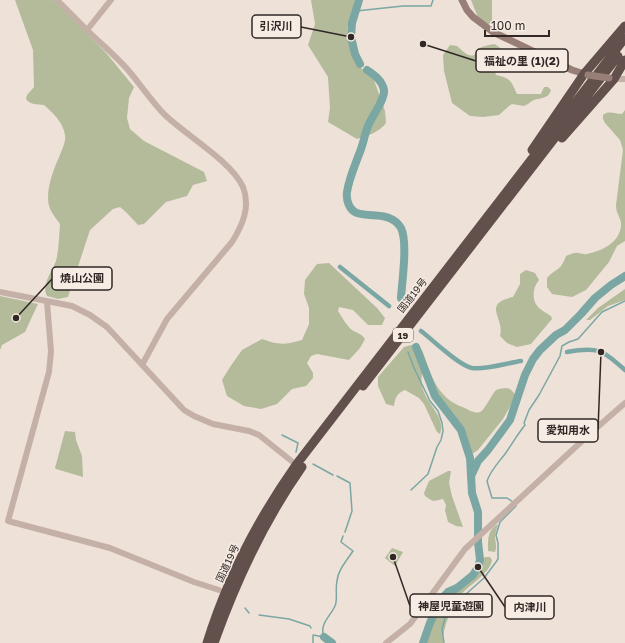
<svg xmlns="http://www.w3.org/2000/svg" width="625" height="643" viewBox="0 0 625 643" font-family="'Golos Text','Noto Sans JP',sans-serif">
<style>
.green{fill:#b3bb9a}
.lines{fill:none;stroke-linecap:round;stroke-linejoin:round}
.stream{stroke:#7aa7a4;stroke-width:1.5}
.canal{stroke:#7aa7a4;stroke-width:4.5}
.river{stroke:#7aa7a4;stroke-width:8}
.tertiary{stroke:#c4b0a6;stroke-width:6}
.secondary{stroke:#977f78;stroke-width:7}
.trunk{stroke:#61504b;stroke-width:9}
.secondary-bridge{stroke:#977f78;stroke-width:7}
.labels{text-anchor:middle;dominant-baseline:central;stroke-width:3;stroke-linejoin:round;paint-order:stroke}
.shield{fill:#f6ece4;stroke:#6c635f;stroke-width:1}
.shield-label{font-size:9px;font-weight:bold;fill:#312826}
.street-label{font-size:10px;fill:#312826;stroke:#f6ece4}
.leader{fill:none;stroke:#312826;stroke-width:1.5}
.callout-dot{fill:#312826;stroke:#f6ece4;stroke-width:1.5}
.callout{fill:#f6ece4;stroke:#312826;stroke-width:1.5}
.callout-label{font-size:11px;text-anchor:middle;font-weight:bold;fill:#312826}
</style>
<rect width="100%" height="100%" fill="#eee1d8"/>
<path class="green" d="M15 0H53L57 3 107 54 134 87 129 98 127 118 130 129 144 141 204 172 207 181 193 185 187 196 166 202 144 224 138 225 126 212 120 207 113 209 90 230 68 297 58 299 47 296C41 285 52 272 56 261 59 249 59 236 60 224 57 220 54 216 51 211 43 196 53 170 60 155 62 149 66 142 65 135 63 122 53 113 44 105 37 104 30 105 26 99L27 95 34 87 33 50Z
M311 0H355L347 29 350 48 359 66 374 80 385 111 386 123C379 132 368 136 357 139L328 122 330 108 328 77 308 45 315 24Z
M471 0H492V21L487 26 481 25Z
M494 44C514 53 491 63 496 75 511 78 511 81 517 94H541L544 87H548L551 90C548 100 540 97 532 101 529 103 527 105 524 106L512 104 509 106 499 115 483 117 470 116 452 103 444 71 443 55 450 45 457 46C461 49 468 58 474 55 476 53 477 51 478 49 483 46 489 45 494 44Z
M625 110V241L617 246 609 262 586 290 572 297 552 294 547 287V278C556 268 561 271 566 256 569 255 572 253 575 253 579 252 583 255 587 254 603 251 622 241 621 223 620 216 616 214 616 205L623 150 620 140 605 123 603 119V115C609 110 615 114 622 114Z
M329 263 377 308 385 318 382 325H368L353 310 339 307 338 311C342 317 346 325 352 330 356 333 361 333 365 339L360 348 349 360 317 354 311 356 307 363 313 373V378L306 386 292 389 277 404 261 409 244 406 227 396 222 380 230 367 242 350 262 339C278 345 285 345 302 340L309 324V308L304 294 305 280 317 264Z
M526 270 535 273 539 280C533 287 531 299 538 307 542 311 547 313 551 316L552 319 531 344 517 347 507 343 500 336C505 318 481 304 513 297L520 284V274Z
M625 289V300L608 306 590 320H586L598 308Z
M0 296 38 304 25 332 2 345 0 350Z
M411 345 422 350C432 376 436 398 465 408 469 410 475 414 480 412 484 411 492 394 496 390 506 387 510 386 516 396L503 419 478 450 472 454H466L461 441 460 423C445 407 434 392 426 372L423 371C414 399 448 412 440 434L437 432 424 404 419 398 405 390C397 393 395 398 394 406L386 404 378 386V377L404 347Z
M65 431 75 432 76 440 82 456 83 477 56 469 55 468Z
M448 471H451L449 483 452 496 463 527 456 526 448 522 445 510 446 505 443 499 434 501 431 500 425 496 424 493 429 481Z
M498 524C497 528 495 533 495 538 496 544 497 546 495 552L488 551C488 540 487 530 498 524Z
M392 548 403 552 395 566 385 558Z
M486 557H490L492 560C490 574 467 586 459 597 451 608 442 630 443 643H427V637L436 612 464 584 474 573 482 558Z"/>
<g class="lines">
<path class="stream" d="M356 11 403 6H431L433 0
M408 352 414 368 430 401 438 411 442 423 443 431 441 440 437 447 428 474 411 490
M282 435 298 443 296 452
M313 464 333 475
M337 476 350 483 352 511 345 532
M513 502 507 498H492L487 481C491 470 498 463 505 454 512 444 517 435 525 425L524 423 529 410 539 395 560 356 562 346 569 342 578 339 602 312 625 301
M245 608 249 613
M259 615 289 619 310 626 311 628
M313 635 324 637C319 624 330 617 335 606 338 599 335 589 337 581 338 570 347 560 353 551L341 542 343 536
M313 643V636
M444 643 442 629 448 607 458 598 466 594 484 578 496 562 498 559V543L496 535 500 522 516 506 515 505"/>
<path class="canal" d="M340 267 389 306
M421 331C433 340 458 365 472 368 485 370 507 363 521 361
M567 352C598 346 602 350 625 370"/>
<path class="river" d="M359 0 352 23 351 37 355 54 360 64
M367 70C374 75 382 80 384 90 385 100 372 116 368 126 365 133 364 141 361 149 356 163 349 178 347 192 346 200 349 210 357 213 372 218 391 211 401 228 408 242 402 282 401 298
M416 347 435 396 461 430 470 458 472 493 478 512V542L480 560 478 567 473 575 457 588 448 592 441 599 430 623 423 643
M472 474 478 461 488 450 510 420 525 375 533 359 540 350 556 335 565 330 581 314 595 298 611 285 625 276
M324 637 332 643"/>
<path class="tertiary" d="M57 0 87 30
M111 0 87 30C100 43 116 56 128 70 141 85 152 102 165 115 187 136 231 161 243 187 251 207 242 226 232 242L167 319 142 365
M614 79H625
M0 292 72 306 90 315 107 327 184 410 194 416 213 424 249 431 259 435 299 467
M47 302 51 351 49 372 8 521 110 548 194 582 219 590
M386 643 410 624 465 549 594 430 625 403"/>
<path class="secondary" d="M462 0 467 10 473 17 493 32 572 70 588 75"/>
<path class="trunk" d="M562 138 614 79 625 60
M532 150 584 74 625 26
M363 386 618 56
M207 643C227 579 258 519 296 465L625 38
M214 643C236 581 264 521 302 467"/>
<path class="secondary-bridge" d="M588 75 609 78"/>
</g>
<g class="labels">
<rect class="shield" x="393" y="328" width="20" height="14" rx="3"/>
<g class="shield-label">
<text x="403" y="335">19</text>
</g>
<g class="street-label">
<text transform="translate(412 295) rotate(-52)">国道19号</text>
<text transform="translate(227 563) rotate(-65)">国道19号</text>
</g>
</g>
<path class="leader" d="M351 37L301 27M423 44L476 61M16 318L52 279M601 352L598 430M393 557L410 606M478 567L505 607"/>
<g class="callout-dot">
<circle cx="351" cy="37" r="4"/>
<circle cx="423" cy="44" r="4"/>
<circle cx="16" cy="318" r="4"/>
<circle cx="601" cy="352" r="4"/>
<circle cx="393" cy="557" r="4"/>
<circle cx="478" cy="567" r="4"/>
</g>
<g class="callout">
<rect x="252" y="15" width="49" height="23" rx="4"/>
<rect x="476" y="49" width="92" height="23" rx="4"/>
<rect x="52" y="267" width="60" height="23" rx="4"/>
<rect x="538" y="419" width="60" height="23" rx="4"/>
<rect x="410" y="594" width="82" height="23" rx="4"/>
<rect x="505" y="596" width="49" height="23" rx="4"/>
</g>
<g class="callout-label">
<text x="276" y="30">引沢川</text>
<text x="522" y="65">福祉の里 (1)(2)</text>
<text x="82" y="282">焼山公園</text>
<text x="568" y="434">愛知用水</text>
<text x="451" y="610">神屋児童遊園</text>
<text x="530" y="611">内津川</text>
</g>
<path d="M485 30v6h64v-6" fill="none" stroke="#312826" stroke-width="2"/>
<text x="491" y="30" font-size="12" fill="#312826" stroke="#f6ece4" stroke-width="3" paint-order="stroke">100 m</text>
</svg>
